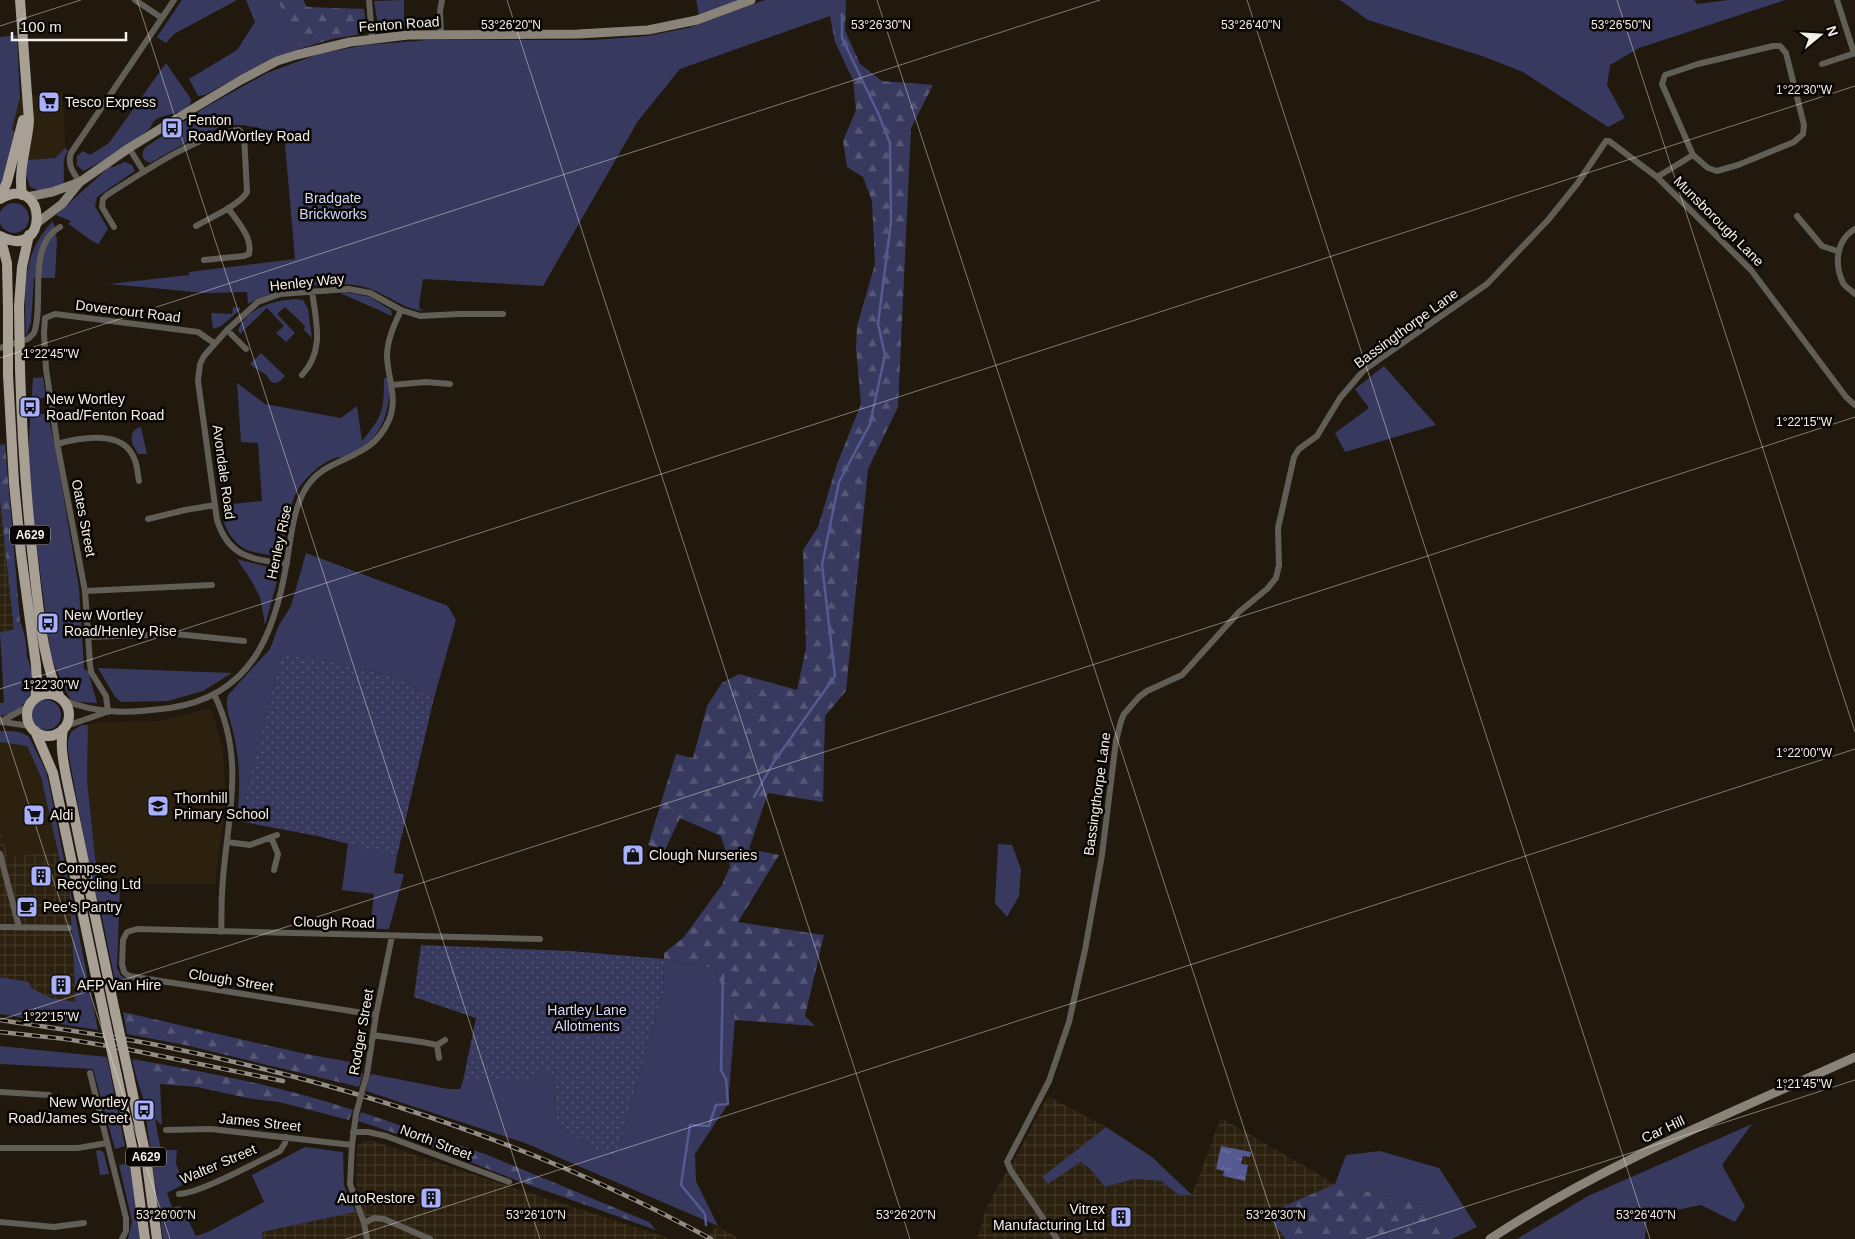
<svg xmlns="http://www.w3.org/2000/svg" width="1855" height="1239" viewBox="0 0 1855 1239" font-family="Arial,sans-serif">
<style>
.built{fill:#2c210f}
.industrial{fill:url(#industrial-grid)}
.green{fill:#373a5e}
.forest{fill:url(#forest-firs)}
.garden{fill:url(#garden-dots)}
.water{fill:url(#water-ripples)}
.lines{fill:none;stroke-linecap:round;stroke-linejoin:round}
.stream{stroke:#565a92;stroke-width:2.5}
.street{stroke:#615d57;stroke-width:6}
.secondary{stroke:#898379;stroke-width:9}
.primary{stroke:#a8a094;stroke-width:10}
.rail-casing{stroke:#938c83;stroke-width:4.5}
.rail{stroke:#080503;stroke-width:2.5;stroke-dasharray:8;stroke-linecap:butt}
.street-bridge{stroke:#615d57;stroke-width:6}
.primary-bridge{stroke:#a8a094;stroke-width:10}
.ticks{fill:none;stroke:#f5efe8;stroke-width:1;stroke-opacity:0.45}
.labels{text-anchor:middle;dominant-baseline:central;stroke-width:5;stroke-linejoin:round;paint-order:stroke}
.shield{fill:#080503;stroke:#aea9a3;stroke-width:1}
.shield-label{font-size:12px;font-weight:bold;fill:#f5efe8}
.street-label{font-size:14px;fill:#f5efe8;stroke:#080503}
.poi-label{font-size:14px;fill:#f5efe8;stroke:#080503;text-anchor:start}
.park-label{font-size:14px;fill:#d5dafc;stroke:#080503}
.ticks-label{font-size:12px;text-anchor:middle;fill:#f5efe8;stroke:#080503;stroke-width:5;stroke-linejoin:round;paint-order:stroke}
</style>
<defs>
<pattern id="industrial-grid" width="8" height="8" patternUnits="userSpaceOnUse" patternTransform="scale(1.25)"><rect width="8" height="8" fill="#2c210f"/><path d="M0 4h8M4 0v8" fill="none" stroke="#413726"/></pattern>
<pattern id="forest-firs" width="22" height="20" patternUnits="userSpaceOnUse" patternTransform="scale(1.25)"><rect width="22" height="20" fill="#373a5e"/><path d="M5 1l3.5 6h-7zM16 11l3.5 6h-7z" fill="#555775"/></pattern>
<pattern id="garden-dots" width="8" height="8" patternUnits="userSpaceOnUse" patternTransform="scale(1.25)"><rect width="8" height="8" fill="#373a5e"/><path d="M2 2h.1M6 6h.1" fill="none" stroke="#555775" stroke-width="1.8" stroke-linecap="round"/></pattern>
<pattern id="water-ripples" width="26" height="14" patternUnits="userSpaceOnUse" patternTransform="scale(1.25)"><rect width="26" height="14" fill="#565a92"/><path d="M2 4q2-2 4 0t4 0M15 11q2-2 4 0t4 0" fill="none" stroke="#6f72a1"/></pattern>
</defs>
<rect width="100%" height="100%" fill="#21190e"/>
<path class="built" d="M63 92 65 148 55 158 9 161 11 129 20 97Z
M211 708 223 750 226 796 215 884H120L100 882 95 857 87 780 88 725 101 722 158 721Z
M0 742 27 746 41 777 59 852 8 857 0 825Z"/>
<path class="industrial" d="M0 503 14 630 0 632Z
M0 825 8 857 59 852 66 886 69 885 76 1002 52 998 31 988 29 982 0 977Z
M1048 1096 1106 1127 1043 1177 1048 1184 1081 1162 1089 1168 1105 1187 1134 1179 1161 1181 1180 1196 1192 1195 1221 1118 1335 1184 1267 1214 1286 1239H977L986 1209 1003 1177 1015 1159Z
M370 1140 542 1197 672 1239H263L262 1232 356 1212 357 1145Z
M718 1226 739 1239H703Z"/>
<path class="green" d="M182 0H237L174 34 166 43 157 37Z
M246 0H277L294 31 299 49 254 68 205 95 198 96 189 79 237 50 255 22Z
M404 0V19L434 21 433 24C427 27 383 28 378 25L374 1Z
M696 0H741L699 15Z
M765 0H841L830 16 680 69 638 121 543 286 423 279 419 305 420 309 424 311C402 309 389 295 368 288 338 278 275 288 248 304L247 292 206 293 109 284 189 275V272L295 259 284 133 243 125H225L189 141 150 163C142 160 140 154 146 147L204 108 267 73 318 54 364 45 428 40H593L647 36 688 28Z
M1340 0H1694L1697 4 1729 0H1785L1639 48 1610 65 1607 85 1625 118 1608 127 1523 72 1482 56 1368 20Z
M17 35 20 97 12 129 17 135 0 187V37Z
M166 63 191 99C191 116 163 112 154 121 152 123 152 126 150 128 142 137 94 167 83 171L77 165V156L83 151 90 155 109 143Z
M65 148 68 151C60 161 66 172 63 184L41 191 30 187 26 175 27 160 55 158Z
M125 162 132 165 135 171 97 197 95 206 108 229 102 238 99 244C90 242 78 229 68 224L71 221 56 215 109 167H113Z
M-1 218a15 15 0 1 1 30 0a15 15 0 1 1-30 0Z
M53 221 57 240 55 278H34L31 322 26 337C25 292 20 255 53 221Z
M346 292 370 297 391 310 392 316 340 293Z
M295 299 303 300 308 309 312 338 304 330 305 326 285 307 277 314 295 333 286 342 276 333 284 326 267 308 240 334 238 330C248 307 273 301 295 299Z
M233 307 240 308V310L221 326 213 329 211 313 232 314Z
M261 353 285 376C283 378 279 383 275 383 270 383 269 378 266 375 260 370 257 371 250 364Z
M1384 366 1436 425 1345 452 1335 433 1369 408 1355 389Z
M43 377 46 397 38 399 39 413 48 415 56 452 79 588 84 669 88 671 97 703 78 702 70 699 51 658 34 523 28 452 33 378Z
M384 378H388C393 409 381 441 351 454 345 457 338 457 332 459 320 464 308 476 300 486 289 502 285 534 282 552L276 556C267 554 253 553 245 549 231 541 219 521 223 505L262 501 258 443 241 442 237 383 265 404 341 418 357 406 362 441C383 416 384 410 384 378Z
M141 427 147 454H138C132 445 126 431 141 427Z
M306 553 448 606 456 620 434 698 418 690 404 679 316 658 299 657 282 652 241 814 238 810C240 787 240 764 235 741 233 726 224 710 228 695L270 649 279 625 291 606Z
M237 559 272 568 276 571 278 578 265 625 260 597 251 580Z
M20 621C23 629 25 636 26 644 27 649 26 656 28 660 39 685 29 712 0 716V703H4L0 632 17 629Z
M98 668 232 673 203 691 168 701 121 702 115 697Z
M31 715a15 15 0 1 1 30 0a15 15 0 1 1-30 0Z
M81 725H88L87 780 95 857 100 882 120 884 117 968 121 976 130 980 115 981 102 917 91 876 68 751V740L71 732Z
M0 731C10 731 21 730 29 737L46 771 50 789 98 1030 0 1014V977L29 982 31 988 52 998 76 1002 69 885 66 887 41 777 27 746 0 742Z
M348 843 397 856 394 873 404 874 389 929H370L374 894 342 890Z
M998 844 1012 845 1021 869 1019 896 1007 917 995 903Z
M664 959 714 968 735 1020 728 1104 695 1154 696 1181 718 1226 525 1143 366 1091 369 1077 372 1074 448 1089H460L463 1081H536L538 1071 553 1074 556 1125 615 1160 663 993Z
M0 1046 107 1057 125 1146 115 1149 93 1069 0 1064Z
M140 1074H146L160 1084 162 1125 155 1119 161 1150H177L176 1164 184 1184 167 1193 172 1207 181 1206 196 1236 208 1232 264 1202 252 1175 305 1147 343 1152 344 1186 356 1212 262 1232 263 1239H163L147 1126 145 1104 136 1076Z
M1752 1124 1722 1165 1745 1206 1735 1222 1701 1205 1647 1216 1645 1239H1517L1588 1196Z
M1106 1127 1152 1157 1192 1195 1180 1196 1161 1181 1134 1179 1105 1187 1089 1168 1081 1162 1048 1184 1042 1177Z
M100 1150 104 1153 109 1174 100 1175 96 1151Z
M1380 1151 1439 1168 1477 1227 1452 1239H1443L1426 1205 1335 1184 1346 1155Z
M129 1163 140 1231 141 1239H128L132 1221 119 1165Z"/>
<path class="forest" d="M277 0H303L307 7 364 9 366 27 363 32 356 35 332 39 299 49 294 31Z
M841 0H846L845 30 860 64 882 81 933 85 911 128 898 407 868 469 846 691 825 716 823 802 768 793 749 849 779 855 738 922 824 935 805 1016 815 1026 735 1020 714 968 664 959V953L683 938 722 885 730 866 721 836 680 818 665 850 648 845 676 754 693 758 707 706 722 683 739 674 797 690 806 648 803 550 818 527 837 464 861 404 856 349 857 326 875 264 872 201 863 177 847 167 843 141 856 110 853 80 835 42 830 16Z
M5 444 20 621 17 629 14 630 0 501V445Z
M123 1012 301 1053 350 1062 349 1071 363 1073 359 1087 185 1045 127 1034Z
M132 1059C206 1072 282 1086 353 1110L349 1120 279 1102 247 1098 197 1087 160 1084 146 1074 136 1076Z
M361 1112 485 1154 649 1222 656 1230 521 1182 409 1138 358 1121Z
M1335 1184 1426 1205 1443 1239H1286L1266 1214Z"/>
<path class="garden" d="M282 652 299 657 316 658 404 679 418 690 434 698 397 856 317 836 239 821Z
M421 945 570 951 664 959 663 993 615 1160 556 1125 553 1074 538 1071 536 1081H463L476 1018 414 997Z"/>
<path class="water" d="M1221 1146 1251 1152 1250 1157 1243 1156 1241 1164 1248 1165 1245 1181 1223 1176 1224 1171 1216 1169Z"/>
<g class="lines">
<path class="stream" d="M754 797 773 763 835 676 822 565 839 482 870 424 885 355 878 324 891 222 890 143 878 113 842 38V14
M706 1225 705 1214 681 1185 690 1125 709 1126 716 1105 728 1104 726 1079 721 1070 723 975"/>
<path class="street" d="M135 0 162 18
M369 0 372 38
M1837 0 1854 53
M441 35 440 11 442 0
M1822 64 1855 53
M129 148 144 172
M1657 177 1693 155 1662 84 1665 75 1698 64 1773 46H1780L1786 53 1804 125 1803 134 1794 142 1738 165 1717 171 1708 168 1693 155
M80 182C73 173 67 164 71 153L174 0
M1797 216 1822 246 1837 251
M114 227 102 207 103 199 107 195C142 173 198 134 239 130L244 135 247 192C240 205 209 218 196 226
M1855 229C1836 240 1834 264 1843 283 1845 287 1851 290 1855 294
M204 260 244 256 249 254C253 237 236 220 228 208
M227 330 246 349
M0 348 28 339 34 333C45 302 26 246 60 227
M302 375C325 350 316 322 312 291
M392 385 426 382 450 384
M57 444C78 438 116 431 130 451 137 460 137 470 139 481
M148 519 185 510 215 505
M287 564C252 559 229 558 217 520L198 381 200 364 204 356 227 330 258 302 280 294 349 289 370 293 401 310 420 316 459 314H503
M85 591 212 585
M88 637 176 634 244 641
M214 694C248 763 225 823 222 894 221 907 222 919 221 932
M63 700C100 715 131 713 170 708 252 696 275 633 287 561 291 537 293 509 306 488 328 453 370 464 389 420 398 398 388 379 387 357 387 340 394 325 401 310
M108 712 106 696 91 672 90 664 85 591 58 448 46 369 44 333 45 318 55 314 198 332 214 343
M0 722 29 706
M3 722 30 726
M66 726 104 713
M271 837 278 854 274 870
M227 842 250 845 277 835
M0 854 19 927
M0 927 69 928
M376 1015 129 976 124 972 122 964 123 940 127 932 137 929 540 939
M373 1035C395 1039 416 1040 437 1045
M439 1058 437 1045 445 1040
M90 1073 126 1218V1231L122 1239
M363 1088 367 1074 376 1015 392 936
M0 1092 49 1095
M356 1114 352 1145 350 1184 364 1223 367 1239
M166 1130 211 1129 352 1145
M353 1132H368L386 1136 509 1182
M0 1148H78L107 1143
M179 1194C201 1193 258 1161 280 1151L285 1143 286 1137
M0 1222 54 1227 84 1223
M364 1223 374 1218 384 1219 430 1239
M1057 1239 1011 1171 1007 1162 1049 1081 1069 1022 1085 950 1102 855 1116 741 1121 721 1124 714 1139 697 1147 691 1182 675 1239 612 1267 589 1276 578 1279 565 1278 528 1294 457 1299 449 1317 436 1340 398 1364 370 1487 284 1548 220 1577 184 1606 141H1609L1657 177 1751 270 1846 397 1855 405"/>
<path class="secondary" d="M27 197 52 192 80 182 129 148 199 105 241 80 277 61 296 55 350 42 408 35 578 34 648 30 697 20 751 0
M37 223 62 204 80 182
M1490 1239C1603 1164 1731 1113 1855 1057"/>
<path class="primary" d="M20 0 29 121C27 146 18 170 22 195
M0 198 7 182 23 120
M0 199C48 171 50 263 0 236
M0 236 7 263 8 309
M19 306 22 267 29 235
M20 369C22 439 27 509 35 578 40 619 43 661 60 698
M8 375 14 483 21 554 36 665 37 682 35 699
M27 715a21 21 0 1 1 42 0a21 21 0 1 1-42 0Z
M63 729C60 745 63 760 66 776L115 1012
M35 731 53 773 103 1010
M117 1076 133 1151 145 1239
M129 1076 146 1157 157 1239"/>
<g class="rail-casing">
<path id="rail" d="M0 1020C52 1028 105 1035 157 1045 350 1084 538 1144 711 1239
M0 1032 66 1039 126 1049 283 1081"/>
</g>
<use href="#rail" class="rail"/>
<path class="street-bridge" d="M356 1114 363 1088"/>
<path class="primary-bridge" d="M19 306 20 369
M8 375V309
M103 1010 117 1076
M115 1012 129 1076"/>
</g>
<path class="ticks" d="M137 0 540 1239M507 0 910 1239M877 0 1280 1239M1247 0 1650 1239M1617 0 1855 732M0 26 81 0M0 358 1100 0M0 689 1855 86M0 716 170 1239M0 1020 1855 417M346 1239 1855 749M1366 1239 1855 1080"/>
<defs>
<g id="supermarket-square" transform="scale(1.125)"><rect x="-9" y="-9" width="18" height="18" rx="4" fill="#a9b0fc" stroke="#080503"/><path d="M-6-5.5h2.5l.6 2H6L4.5 2H-2.5L-4.4-4H-6ZM-1.5 3.2a1.3 1.3 0 1 0 .1 0ZM3 3.2a1.3 1.3 0 1 0 .1 0Z" fill="#111"/></g>
<g id="bus-square" transform="scale(1.125)"><rect x="-9" y="-9" width="18" height="18" rx="4" fill="#a9b0fc" stroke="#080503"/><path d="M-5-6H5V4H4V6H2V4H-2V6H-4V4H-5ZM-3.5-4V0h7V-4ZM-3.5 1.2v1.5H-2V1.2ZM2 1.2v1.5H3.5V1.2Z" fill="#111"/></g>
<g id="school-square" transform="scale(1.125)"><rect x="-9" y="-9" width="18" height="18" rx="4" fill="#a9b0fc" stroke="#080503"/><path d="M0-5L7-2L0 1L-7-2ZM-4 1L0 2.5L4 1V4Q0 6-4 4Z" fill="#111"/></g>
<g id="shop-square" transform="scale(1.125)"><rect x="-9" y="-9" width="18" height="18" rx="4" fill="#a9b0fc" stroke="#080503"/><path d="M-5-2.5h2.3a2.7 3.5 0 0 1 5.4 0H5L5.5 6h-11ZM-1.5-2.5h3a1.5 2.3 0 0 0-3 0Z" fill="#111"/></g>
<g id="building-square" transform="scale(1.125)"><rect x="-9" y="-9" width="18" height="18" rx="4" fill="#a9b0fc" stroke="#080503"/><path d="M-4-6H4V6H1V3H-1V6H-4ZM-2.5-4.3h1.7v1.8h-1.7ZM.8-4.3h1.7v1.8H.8ZM-2.5-1h1.7V.8h-1.7ZM.8-1h1.7V.8H.8Z" fill="#111"/></g>
<g id="cafe-square" transform="scale(1.125)"><rect x="-9" y="-9" width="18" height="18" rx="4" fill="#a9b0fc" stroke="#080503"/><path d="M-5.5-4.5H6V0H3Q3 3.5 0 3.5H-2.5Q-5.5 3.5-5.5 0ZM3-3.2v2h1.7v-2ZM-6 4.5H4V6H-6Z" fill="#111"/></g>
</defs>
<g fill-rule="evenodd">
<use href="#supermarket-square" x="49" y="102"/>
<use href="#bus-square" x="172" y="128"/>
<use href="#bus-square" x="30" y="407"/>
<use href="#bus-square" x="48" y="623"/>
<use href="#school-square" x="158" y="806"/>
<use href="#supermarket-square" x="34" y="815"/>
<use href="#shop-square" x="633" y="855"/>
<use href="#building-square" x="41" y="876"/>
<use href="#cafe-square" x="27" y="907"/>
<use href="#building-square" x="61" y="985"/>
<use href="#bus-square" x="144" y="1110"/>
<use href="#building-square" x="431" y="1198"/>
<use href="#building-square" x="1121" y="1217"/>
</g>
<g class="labels">
<g class="shield">
<rect x="10" y="525.5" width="40" height="19" rx="4"/>
<rect x="126" y="1147.5" width="40" height="19" rx="4"/>
</g>
<g class="shield-label">
<text x="30" y="535">A629</text>
<text x="146" y="1157">A629</text>
</g>
<g class="street-label">
<text transform="translate(399 24) rotate(-4)">Fenton Road</text>
<text transform="translate(1719 221) rotate(45)">Munsborough Lane</text>
<text transform="translate(307 282) rotate(-6)">Henley Way</text>
<text transform="translate(128 311) rotate(7)">Dovercourt Road</text>
<text transform="translate(1406 328) rotate(-36)">Bassingthorpe Lane</text>
<text transform="translate(224 472) rotate(82)">Avondale Road</text>
<text transform="translate(84 518) rotate(79)">Oates Street</text>
<text transform="translate(279 542) rotate(-78)">Henley Rise</text>
<text transform="translate(1097 794) rotate(-82)">Bassingthorpe Lane</text>
<text transform="translate(334 922) rotate(1)">Clough Road</text>
<text transform="translate(231 980) rotate(9)">Clough Street</text>
<text transform="translate(361 1032) rotate(-80)">Rodger Street</text>
<text transform="translate(260 1122) rotate(6)">James Street</text>
<text transform="translate(1663 1129) rotate(-25)">Car Hill</text>
<text transform="translate(436 1142) rotate(21)">North Street</text>
<text transform="translate(218 1164) rotate(-23)">Walter Street</text>
</g>
<g class="poi-label">
<text x="65" y="102">Tesco Express</text>
<text x="188" y="120">Fenton<tspan x="188" dy="16">Road/Wortley Road</tspan></text>
<text x="46" y="399">New Wortley<tspan x="46" dy="16">Road/Fenton Road</tspan></text>
<text x="64" y="615">New Wortley<tspan x="64" dy="16">Road/Henley Rise</tspan></text>
<text x="174" y="798">Thornhill<tspan x="174" dy="16">Primary School</tspan></text>
<text x="50" y="815">Aldi</text>
<text x="649" y="855">Clough Nurseries</text>
<text x="57" y="868">Compsec<tspan x="57" dy="16">Recycling Ltd</tspan></text>
<text x="43" y="907">Pee's Pantry</text>
<text x="77" y="985">AFP Van Hire</text>
<text x="128" y="1102" text-anchor="end">New Wortley<tspan x="128" dy="16">Road/James Street</tspan></text>
<text x="415" y="1198" text-anchor="end">AutoRestore</text>
<text x="1105" y="1209" text-anchor="end">Vitrex<tspan x="1105" dy="16">Manufacturing Ltd</tspan></text>
</g>
<g class="park-label">
<text x="333" y="198">Bradgate<tspan x="333" dy="16">Brickworks</tspan></text>
<text x="587" y="1010">Hartley Lane<tspan x="587" dy="16">Allotments</tspan></text>
</g>
</g>
<g class="ticks-label">
<text x="511" y="29">53°26'20"N</text>
<text x="881" y="29">53°26'30"N</text>
<text x="1251" y="29">53°26'40"N</text>
<text x="1621" y="29">53°26'50"N</text>
<text x="1804" y="94">1°22'30"W</text>
<text x="51" y="358">1°22'45"W</text>
<text x="1804" y="426">1°22'15"W</text>
<text x="51" y="689">1°22'30"W</text>
<text x="1804" y="757">1°22'00"W</text>
<text x="51" y="1021">1°22'15"W</text>
<text x="1804" y="1088">1°21'45"W</text>
<text x="166" y="1219">53°26'00"N</text>
<text x="536" y="1219">53°26'10"N</text>
<text x="906" y="1219">53°26'20"N</text>
<text x="1276" y="1219">53°26'30"N</text>
<text x="1646" y="1219">53°26'40"N</text>
</g>
<g transform="translate(1820 35) rotate(72)" stroke="#080503" stroke-width="4" paint-order="stroke">
<path d="M0-4L9 19L0 12L-9 19Z" fill="#f5efe8"/>
<text y="-8" font-size="14" font-weight="bold" text-anchor="middle" fill="#f5efe8">N</text>
</g>
<path d="M12 32v8h114v-8" fill="none" stroke="#f5efe8" stroke-width="2.5"/>
<text x="20" y="32" font-size="15" fill="#f5efe8" stroke="#080503" stroke-width="4" paint-order="stroke">100 m</text>
</svg>
